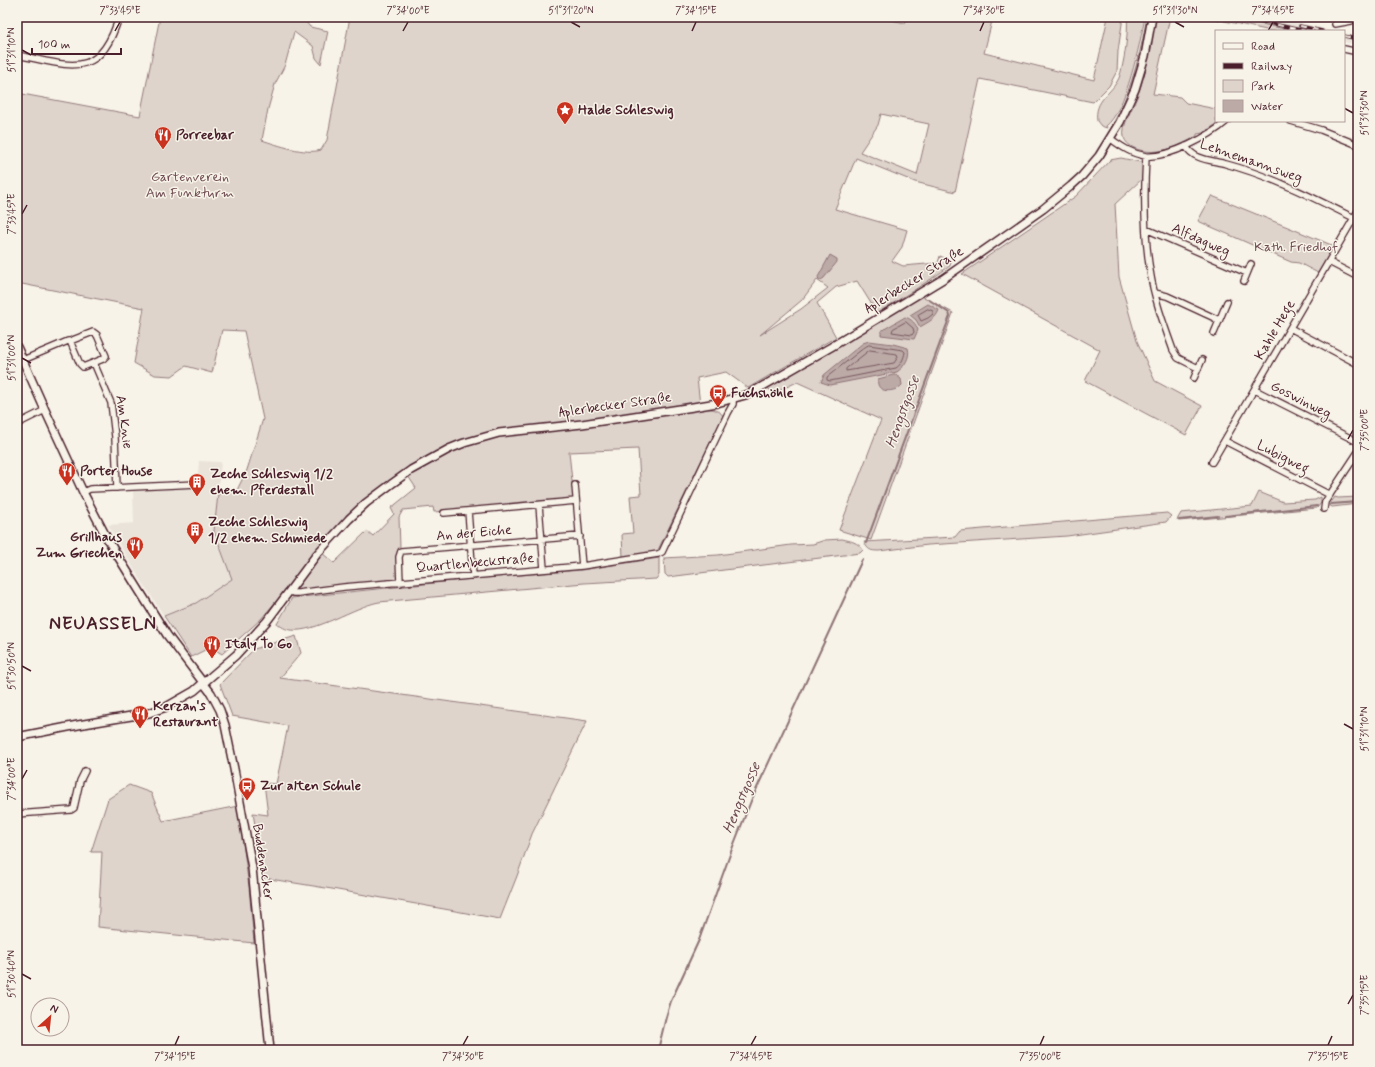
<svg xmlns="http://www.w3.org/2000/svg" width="1375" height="1067" viewBox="0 0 1375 1067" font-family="Mynerve,sans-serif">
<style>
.built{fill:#eae3da}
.green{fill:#ded4cc;stroke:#947a7c;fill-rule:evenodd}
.water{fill:#bcaaa7;stroke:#8e7275}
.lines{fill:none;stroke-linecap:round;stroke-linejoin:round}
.shore{stroke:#78575d;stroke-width:1}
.stream{stroke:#8e7275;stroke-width:2}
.minor-casing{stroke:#4a1f2b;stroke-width:8}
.major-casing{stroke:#4a1f2b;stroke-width:10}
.minor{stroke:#f7f3e8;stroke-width:5.5}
.major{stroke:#f7f3e8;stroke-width:7}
.rail-casing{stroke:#4a1f2b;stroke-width:3.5}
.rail{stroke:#f7f3e8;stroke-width:2;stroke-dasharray:6;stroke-linecap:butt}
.ticks{fill:none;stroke:#4a1f2b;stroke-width:1.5}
.labels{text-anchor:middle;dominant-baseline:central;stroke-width:3;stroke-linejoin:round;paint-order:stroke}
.poi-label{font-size:14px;font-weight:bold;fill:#4a1f2b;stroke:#f7f3e8;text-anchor:start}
.street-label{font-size:14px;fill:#4a1f2b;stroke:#f7f3e8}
.park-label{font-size:14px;fill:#6f4c53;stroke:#f7f3e8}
.water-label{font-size:15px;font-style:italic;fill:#6c4950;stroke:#f7f3e8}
.district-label{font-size:18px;font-weight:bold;letter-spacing:1px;fill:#4a1f2b;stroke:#f7f3e8}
.neatline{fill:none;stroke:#4a1f2b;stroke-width:1.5}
.ticks-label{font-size:10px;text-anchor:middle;fill:#4a1f2b}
</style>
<rect width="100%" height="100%" fill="#f7f3e8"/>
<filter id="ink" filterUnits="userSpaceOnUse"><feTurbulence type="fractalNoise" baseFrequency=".025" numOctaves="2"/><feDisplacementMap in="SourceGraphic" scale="8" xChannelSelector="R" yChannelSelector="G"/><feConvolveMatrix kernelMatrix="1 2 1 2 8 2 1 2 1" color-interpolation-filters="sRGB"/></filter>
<g filter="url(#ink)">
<path class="built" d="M1229 17H1271L1333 31H1294Z
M1344 34 1358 37V45L1344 42Z
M199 461 221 462 214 531 232 579 196 603 164 616 135 571 108 525 134 523 133 492 129 487 197 484Z"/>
<path class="green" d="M160 17H306V22L310 27 328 31 321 64 316 58 313 46 294 32 285 65 275 84 268 109 262 140C277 145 306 155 321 150L327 140 350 17H877L905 23 908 17H993L984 53 1094 80 1108 17H1123L1118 51 1117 71 1109 86 1093 102 980 79 955 192 915 182 856 158 835 209 907 230 902 247 892 261 903 266 938 263 940 256 951 261 950 266C926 283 902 298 877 313L857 281 836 287 817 303 836 337 748 388 726 372 697 378 700 405 464 442 377 494 301 572 261 619 222 654 211 647 191 657 164 616 196 603 232 579 214 531 218 494 237 490 247 470 263 419 244 331 222 330 212 373 186 366 172 376 155 375 134 363 144 308 17 283V93L140 116ZM881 114 929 124 917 175 860 152 878 125ZM817 280 828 288 801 309 760 335 802 300Z
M1127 17H1145C1140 43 1126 111 1106 126L1107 128 1101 126 1097 121C1094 99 1111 95 1119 78 1124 65 1129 31 1127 17Z
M1147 17H1149C1143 48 1137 81 1122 109 1118 115 1117 122 1111 127 1131 93 1140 55 1147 17Z
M1155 17H1170L1153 94 1180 97 1186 103 1216 109V121H1221L1203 133 1197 134V136C1178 147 1155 157 1134 148 1129 145 1125 142 1124 137 1121 126 1133 108 1137 97 1147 72 1150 44 1155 17Z
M1206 17H1229L1294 31H1271Z
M1121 158 1140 162 1143 165 1142 179 1115 204 1119 277 1137 341 1155 381 1202 406 1186 435 1085 381 1100 350 962 274 1076 196 1110 160Z
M1212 195V196L1334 246 1318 273 1299 263 1291 262 1198 221Z
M922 296 953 313 871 540 839 530 881 420 797 382 774 393 766 387 845 342Z
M700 408C709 409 719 408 723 416L657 552 623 557 622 534 633 533 630 496 641 495 638 449 569 452 574 500 434 512 433 507 403 510 399 517 400 548 397 557 398 581 297 590V587L322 553 334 563 367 531 373 536 394 514 391 508 416 488 408 476 437 459 458 449 473 442 505 435 543 432 589 426Z
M1259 492 1283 502 1315 500 1321 497V503L1317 508 1179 521 1177 520 1181 513 1252 506Z
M1335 497 1338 498 1358 497V504L1332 507 1329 505Z
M1167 513 1171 516 1166 522 1067 536 928 545 879 551C870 551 868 550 864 542L955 537 960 531Z
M842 539C851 541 858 542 863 550L860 553 668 577 665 574 664 558 718 555 791 545 813 544 825 540Z
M659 558V575L656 579 584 583 379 602C353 607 316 633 291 630 286 630 281 626 277 624L292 598 472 579 581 570Z
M296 636 301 653 280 678 587 721 532 834 517 876 500 919 332 889 264 878 253 813 268 815 264 783 276 784 288 726 232 716 220 684 254 649Z
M129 785 151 793 163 821 238 806 249 887 254 943 98 927 102 852H91L108 799Z"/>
<path class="water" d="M830 255 837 259V262L824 278 821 280H819L818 277Z
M928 304 939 310C936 319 928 322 920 327L916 320 910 315Z
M905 317C912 319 916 324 918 330L914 339 881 335V331Z
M869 341 893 344 908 348C911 357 904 367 897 372L830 385 821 382 824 375 863 343Z
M893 375H896L901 379 902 385C895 393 875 394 878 379Z"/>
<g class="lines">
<path class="shore" d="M928 309 933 311V314L928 318 921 321 918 315Z
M906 322 913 328 914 332 912 335 892 332 893 329Z
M869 345 903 350 905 352C904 358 901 365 896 368L830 381 827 380V377L865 347Z
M870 350 897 354 898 357 894 363 846 371V369Z"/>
<path class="stream" d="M1331 504 1358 502
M1225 516 1317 506
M1179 520 1218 516
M866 543 950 316 949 313 928 299
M658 1050 666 1017 671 1001 699 940 732 849 751 801 862 560"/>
<g class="minor-casing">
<path id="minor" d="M1335 24 1351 21 1358 18
M1344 49 1358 52
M17 55C70 65 99 82 119 17
M1291 121 1321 130 1358 145
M1111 139C1122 147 1132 154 1146 156 1170 158 1210 136 1227 121
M1186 146C1193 160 1212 160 1226 164 1271 176 1312 197 1354 218
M1146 156C1144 193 1144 234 1150 271 1154 298 1164 325 1173 350L1178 358 1198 368
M1146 229 1247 273
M1329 262 1358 277
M1244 281 1251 264
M1155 293 1167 296 1219 320
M1290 328 1358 364
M93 332 97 335 106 356 103 359 83 367 80 364 70 341Z
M1214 333 1227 302
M23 360 68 341H70
M94 363 111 403 115 437 117 488
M1194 378 1202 360
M1255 390 1358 442
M17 424 45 410
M1225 441 1330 495
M1212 462 1358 211
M575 485 582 566
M83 492 90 489 197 484
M539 505 544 569
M1324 509 1325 502 1358 452
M468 511 473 576
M444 513 576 501
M400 583 399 557 401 551 580 536
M290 590 293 593H298L344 587 582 566 658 554 662 552 728 413 733 404V399
M17 814 71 810 74 808 80 781 85 771"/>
</g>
<g class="major-casing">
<path id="major" d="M17 347 45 410 83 492 109 542 167 635 211 693 220 710 225 725 234 769 252 868 270 1050
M17 737 78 725 149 713 166 707 194 691 236 655 267 621 317 554 349 519 366 503 390 485 411 470 449 449 464 443 499 433 582 424 693 407 717 403 749 394 831 347 943 279 1043 209 1071 186 1082 176 1099 156 1120 122 1135 89 1145 56 1152 17"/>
</g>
<use href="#minor" class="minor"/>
<use href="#major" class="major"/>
<g class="rail-casing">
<path id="rail" d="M1242 17 1305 31
M1300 26 1322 31
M1344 36 1358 39"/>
</g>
<use href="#rail" class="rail"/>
</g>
</g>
<path class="ticks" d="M571 22 580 27M1175 22 1184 27M115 31 120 22M403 31 408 22M692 31 696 22M980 31 984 22M1268 31 1273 22M22 50 31 55M1344 108 1353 113M22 214 27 205M22 358 31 363M1348 439 1353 430M22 666 31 671M1344 724 1353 729M22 779 27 770M22 974 31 979M1348 1004 1353 995M175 1045 179 1036M463 1045 468 1036M751 1045 756 1036M1040 1045 1044 1036M1328 1045 1332 1036"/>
<defs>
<g id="sight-pin" transform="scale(0.9)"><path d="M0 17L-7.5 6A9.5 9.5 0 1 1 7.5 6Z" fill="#c8321e" stroke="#f7f3e8"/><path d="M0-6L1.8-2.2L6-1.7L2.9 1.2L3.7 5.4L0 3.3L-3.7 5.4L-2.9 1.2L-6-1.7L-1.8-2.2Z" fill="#fff"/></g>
<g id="restaurant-pin" transform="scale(0.9)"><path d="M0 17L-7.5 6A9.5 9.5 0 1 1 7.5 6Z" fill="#c8321e" stroke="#f7f3e8"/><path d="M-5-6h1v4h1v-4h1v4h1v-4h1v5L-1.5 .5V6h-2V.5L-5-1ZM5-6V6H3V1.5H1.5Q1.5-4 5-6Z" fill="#fff"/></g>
<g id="bus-pin" transform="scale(0.9)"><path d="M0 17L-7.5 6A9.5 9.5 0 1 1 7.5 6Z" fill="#c8321e" stroke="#f7f3e8"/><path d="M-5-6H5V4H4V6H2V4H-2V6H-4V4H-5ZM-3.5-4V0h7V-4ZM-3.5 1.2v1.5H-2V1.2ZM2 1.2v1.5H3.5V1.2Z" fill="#fff"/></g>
<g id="building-pin" transform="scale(0.9)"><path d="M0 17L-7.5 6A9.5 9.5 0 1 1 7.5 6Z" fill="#c8321e" stroke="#f7f3e8"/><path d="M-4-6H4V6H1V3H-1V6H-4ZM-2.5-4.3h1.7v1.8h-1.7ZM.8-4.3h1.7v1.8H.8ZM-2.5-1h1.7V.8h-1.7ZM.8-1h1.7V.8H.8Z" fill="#fff"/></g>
</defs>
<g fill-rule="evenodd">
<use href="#sight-pin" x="565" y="110"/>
<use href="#restaurant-pin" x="163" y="135"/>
<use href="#bus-pin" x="718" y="393"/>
<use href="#restaurant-pin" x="67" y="471"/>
<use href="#building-pin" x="197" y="482"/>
<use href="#building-pin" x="195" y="530"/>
<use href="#restaurant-pin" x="135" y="545"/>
<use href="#restaurant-pin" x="212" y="644"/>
<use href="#restaurant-pin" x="140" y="714"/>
<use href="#bus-pin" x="247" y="786"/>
</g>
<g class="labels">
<g class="poi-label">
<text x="578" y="110">Halde Schleswig</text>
<text x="176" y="135">Porreebar</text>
<text x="731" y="393">Fuchshöhle</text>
<text x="80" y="471">Porter House</text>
<text x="210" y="474">Zeche Schleswig 1/2<tspan x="210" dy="16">ehem. Pferdestall</tspan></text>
<text x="208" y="522">Zeche Schleswig<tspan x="208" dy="16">1/2 ehem. Schmiede</tspan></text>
<text x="122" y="537" text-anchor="end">Grillhaus<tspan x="122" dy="16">Zum Griechen</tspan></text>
<text x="225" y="644">Italy To Go</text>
<text x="153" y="706">Kerzan's<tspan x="153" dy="16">Restaurant</tspan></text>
<text x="260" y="786">Zur alten Schule</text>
</g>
<g class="street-label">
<text transform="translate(1251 161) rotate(19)">Lehnemannsweg</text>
<text transform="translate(1201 240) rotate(24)">Alfdagweg</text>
<text transform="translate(914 280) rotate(-32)">Aplerbecker Straße</text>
<text transform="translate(1275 330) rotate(-60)">Kahle Hege</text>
<text transform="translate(1301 400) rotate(27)">Goswinweg</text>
<text transform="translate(615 405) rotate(-8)">Aplerbecker Straße</text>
<text transform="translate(124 422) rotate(82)">Am Knie</text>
<text transform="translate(1283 457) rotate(27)">Lubigweg</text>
<text transform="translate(474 533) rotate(-5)">An der Eiche</text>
<text transform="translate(475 563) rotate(-5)">Quartlenbeckstraße</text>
<text transform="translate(263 862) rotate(81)">Buddenacker</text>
</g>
<g class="park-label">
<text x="190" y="177">Gartenverein<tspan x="190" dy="16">Am Funkturm</tspan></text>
<text x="1296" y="247">Kath. Friedhof</text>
</g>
<g class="water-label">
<text transform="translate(903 412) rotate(-70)">Hengstgosse</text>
<text transform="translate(742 798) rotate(-67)">Hengstgosse</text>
</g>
<g class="district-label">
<text x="103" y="624">NEUASSELN</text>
</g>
</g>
<rect width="1375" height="1067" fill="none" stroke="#f7f3e8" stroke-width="44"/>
<rect x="1215" y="30" width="130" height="92" fill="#f7f3e8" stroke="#b29e9c"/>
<rect x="1223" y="43" width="20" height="6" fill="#f7f3e8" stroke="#b29e9c"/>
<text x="1251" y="50" font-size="12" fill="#4a1f2b">Road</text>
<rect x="1223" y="63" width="20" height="6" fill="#4a1f2b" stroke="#b29e9c"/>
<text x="1251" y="70" font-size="12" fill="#4a1f2b">Railway</text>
<rect x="1223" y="80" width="20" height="12" fill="#ded4cc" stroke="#b29e9c"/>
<text x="1251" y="90" font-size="12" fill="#4a1f2b">Park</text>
<rect x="1223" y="100" width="20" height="12" fill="#bcaaa7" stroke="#b29e9c"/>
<text x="1251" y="110" font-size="12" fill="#4a1f2b">Water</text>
<g transform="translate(50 1017) rotate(27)"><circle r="19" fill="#f7f3e8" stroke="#b29e9c"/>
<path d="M0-3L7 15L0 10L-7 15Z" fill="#c8321e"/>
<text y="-6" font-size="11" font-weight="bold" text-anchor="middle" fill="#4a1f2b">N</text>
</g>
<path d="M32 48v6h89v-6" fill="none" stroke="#4a1f2b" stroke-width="2"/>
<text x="38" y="48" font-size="12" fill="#4a1f2b" stroke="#f7f3e8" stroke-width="3" paint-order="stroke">100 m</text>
<rect x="22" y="22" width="1331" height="1023" class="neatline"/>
<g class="ticks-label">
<text x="120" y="14">7°33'45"E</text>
<text x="408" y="14">7°34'00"E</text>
<text x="571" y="14">51°31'20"N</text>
<text x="696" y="14">7°34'15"E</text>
<text x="984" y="14">7°34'30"E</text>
<text x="1175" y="14">51°31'30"N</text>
<text x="1273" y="14">7°34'45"E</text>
<text transform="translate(11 50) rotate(-90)" y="4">51°31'10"N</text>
<text transform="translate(1364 113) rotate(-90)" y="4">51°31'30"N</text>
<text transform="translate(11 214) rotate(-90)" y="4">7°33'45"E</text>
<text transform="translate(11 358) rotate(-90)" y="4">51°31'00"N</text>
<text transform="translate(1364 430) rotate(-90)" y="4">7°35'00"E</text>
<text transform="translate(11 666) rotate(-90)" y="4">51°30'50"N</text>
<text transform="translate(1364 729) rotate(-90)" y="4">51°31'10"N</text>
<text transform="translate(11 779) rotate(-90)" y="4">7°34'00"E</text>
<text transform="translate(11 974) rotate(-90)" y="4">51°30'40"N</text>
<text transform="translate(1364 995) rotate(-90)" y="4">7°35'15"E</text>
<text x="175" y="1060">7°34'15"E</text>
<text x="463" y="1060">7°34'30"E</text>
<text x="751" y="1060">7°34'45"E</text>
<text x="1040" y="1060">7°35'00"E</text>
<text x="1328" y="1060">7°35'15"E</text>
</g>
</svg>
